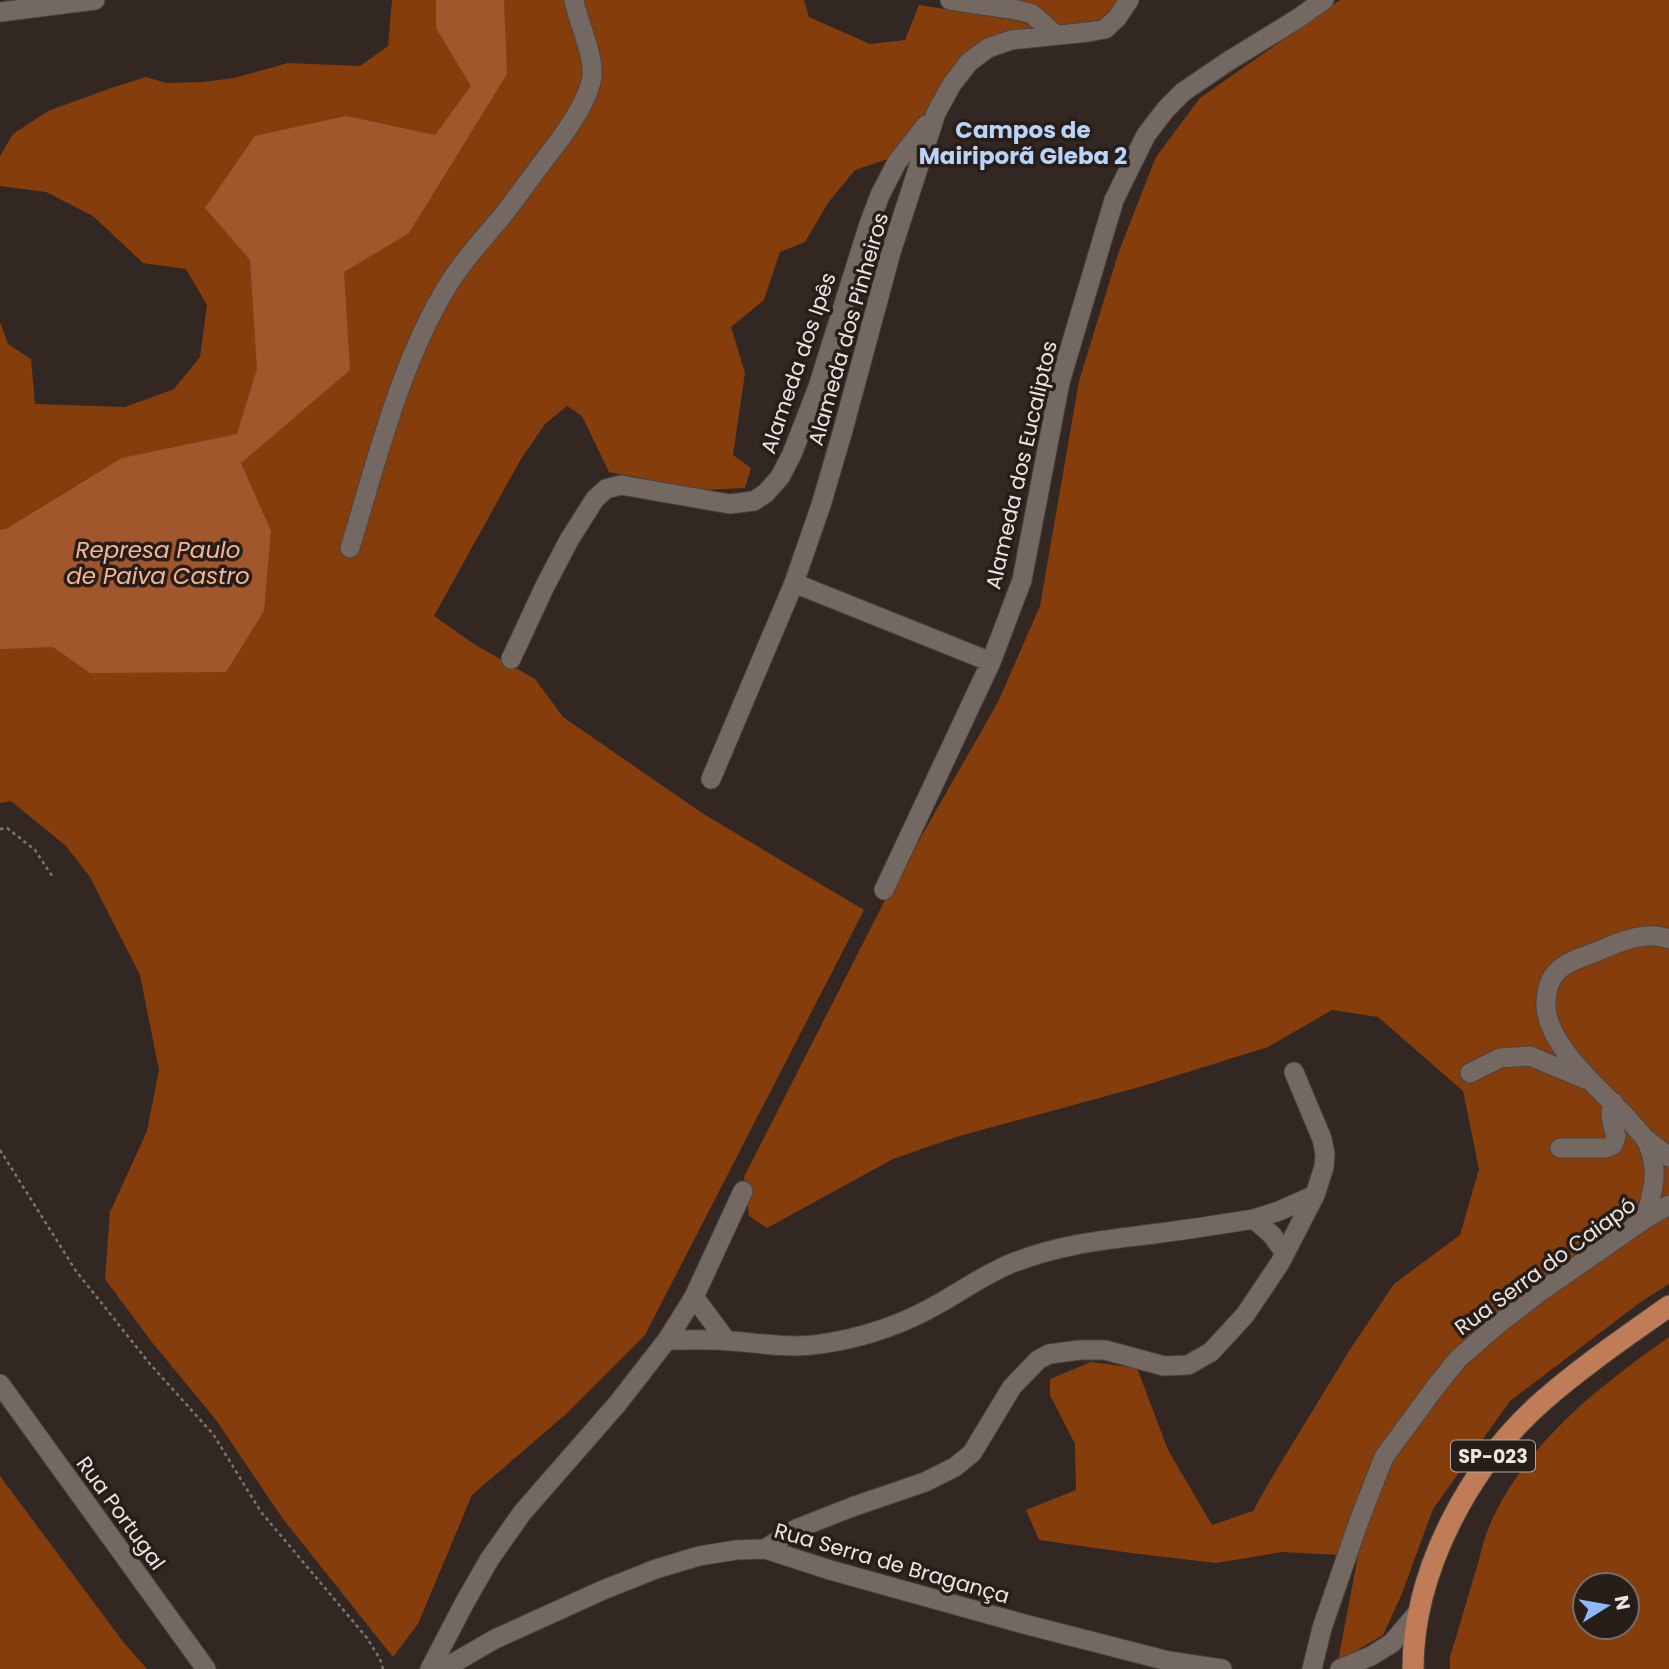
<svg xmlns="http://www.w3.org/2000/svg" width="1669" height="1669" viewBox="0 0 1669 1669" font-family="Poppins,sans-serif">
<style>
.forest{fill:#863d0c;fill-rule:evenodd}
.water{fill:#a1572b}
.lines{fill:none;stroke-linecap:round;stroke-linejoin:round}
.minor-casing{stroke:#4c433f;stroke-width:21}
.major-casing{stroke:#4c433f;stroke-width:23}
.path{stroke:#7e7571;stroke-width:2.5;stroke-dasharray:3.5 3.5;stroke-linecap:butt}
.minor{stroke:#746862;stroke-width:19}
.major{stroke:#bf7c56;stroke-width:21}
.labels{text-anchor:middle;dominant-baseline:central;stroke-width:7;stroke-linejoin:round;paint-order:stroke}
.shield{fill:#281e19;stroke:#b1a9a6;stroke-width:2}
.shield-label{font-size:19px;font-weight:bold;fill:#ece5e2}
.street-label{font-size:21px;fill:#ece5e2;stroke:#281e19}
.neighbourhood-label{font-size:23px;font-weight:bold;fill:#bad3f9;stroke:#281e19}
.water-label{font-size:23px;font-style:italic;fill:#f4b594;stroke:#281e19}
</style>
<rect width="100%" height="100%" fill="#322722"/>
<path class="forest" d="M392 0H804L809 17 870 44 905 40 919 5 1020 21 1041 31 988 42 931 106 891 158 855 170 828 203 805 242 780 252 764 300 731 327 745 373 733 455 751 468 745 488 704 490 609 472 582 416 567 406 545 424 521 459 434 616 474 644 535 679 563 717 702 813 864 910 645 1335 566 1414 472 1495 418 1624 393 1657 283 1519 216 1420 151 1341 105 1279 110 1212 147 1131 159 1070 140 975 90 877 66 846 11 801 0 803V322L8 344 31 359 35 404 125 407 174 389 200 357 207 305 186 269 143 263 93 216 46 192 0 186V156L13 134 48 111 111 88 146 77 166 83 203 82 234 78 288 63 360 66 388 46Z
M980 0H1118L1110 17 1092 25 1060 29Z
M1340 0H1669V1284L1642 1301 1510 1401 1433 1509 1401 1596 1383 1635 1338 1661 1358 1556 1282 1552 1216 1563 1131 1553 1039 1540 1026 1510 1076 1490 1075 1444 1050 1395V1379L1091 1362 1137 1368 1168 1450 1212 1525 1253 1511 1271 1479 1349 1351 1394 1284 1460 1235 1479 1169 1463 1091 1378 1017 1332 1010 1268 1047 1143 1086 956 1137 893 1159 767 1228 749 1216 744 1177 885 900 998 702 1040 606 1079 381 1119 251 1156 157 1200 98Z
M1669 1337V1669H1450V1657C1459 1628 1467 1599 1476 1570 1480 1557 1483 1542 1488 1529 1523 1445 1597 1388 1669 1337ZM1585 1585H1627V1627H1585Z
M0 1476 124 1643 147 1669H0Z"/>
<path class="water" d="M436 0H504L507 74 409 233 344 272 350 370 241 463 271 531 264 611 226 672 90 673 53 647 0 649V530L6 529 122 458 237 434 257 369 250 260 205 208 255 136 346 116 435 135 471 86 436 28Z"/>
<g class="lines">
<g class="minor-casing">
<path id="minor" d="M950 0 1017 10 1032 14 1056 35
M0 12 95 0
M350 548C377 460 400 363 448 285 463 260 485 237 504 214 518 196 531 177 545 159 562 137 584 109 591 82 597 59 578 24 574 0
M794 583 991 662
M511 659 544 588 569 540 595 499 606 489 621 485 730 504 754 501 766 493 780 477 792 454 818 387 869 224 880 195 897 162 926 125
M711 779 794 583 821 505 843 430 891 252 936 113 952 84 969 62 988 48 1011 40 1088 32 1105 29 1117 18 1129 0
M884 890 991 662 1022 580 1060 382 1114 200 1146 135 1166 109 1183 92 1227 62 1297 19 1324 0
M1470 1073 1500 1058 1530 1056 1585 1079
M1646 1139 1669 1157
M1560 1148H1606L1613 1145 1616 1136C1612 1124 1609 1115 1613 1102
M1254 1219 1272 1235 1285 1253
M1645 1219C1653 1191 1660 1170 1647 1142 1643 1134 1635 1128 1630 1121 1603 1091 1544 1045 1546 1002 1547 970 1565 963 1593 953 1616 944 1644 929 1669 939
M694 1297 726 1340
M667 1340C688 1340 710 1339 731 1341 760 1343 791 1349 821 1344 862 1338 904 1324 940 1303 965 1289 988 1272 1015 1262 1064 1243 1108 1240 1160 1233 1191 1229 1223 1224 1254 1219L1279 1211 1315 1195
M0 1384 206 1669
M765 1549 796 1529 852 1507 925 1482 955 1467 972 1453 1012 1387 1038 1360 1049 1354 1080 1350H1105L1164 1366 1188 1365 1211 1352 1245 1315 1280 1263 1315 1195 1324 1167 1325 1154 1322 1139 1294 1072
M430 1669 465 1602 489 1560 522 1513 618 1403 667 1340 694 1297 743 1191
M443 1669 495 1639 603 1590 656 1569 699 1556 736 1550 765 1549 830 1570 1024 1624 1168 1661 1222 1669
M1312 1669 1322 1628 1341 1573 1359 1521 1384 1457 1437 1385 1458 1359 1497 1325 1540 1292 1645 1219 1669 1205
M1340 1669 1371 1656 1392 1643 1419 1611"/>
</g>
<g class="major-casing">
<path id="major" d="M1413 1669C1413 1570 1471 1463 1545 1399 1584 1365 1627 1336 1669 1306"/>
</g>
<path class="path" d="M0 829 7 828 35 850 52 876
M0 1150 76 1271 150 1364 213 1434 261 1512 367 1638 380 1659 383 1669"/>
<use href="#minor" class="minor"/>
<use href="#major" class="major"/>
</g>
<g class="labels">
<rect class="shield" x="1451" y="1440.5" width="84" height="31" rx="5"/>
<g class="shield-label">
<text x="1493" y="1456">SP-023</text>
</g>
<g class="street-label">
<text transform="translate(848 329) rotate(-74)">Alameda dos Pinheiros</text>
<text transform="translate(798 363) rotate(-71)">Alameda dos Ipês</text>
<text transform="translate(1021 465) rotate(-77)">Alameda dos Eucaliptos</text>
<text transform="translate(1545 1266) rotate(-36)">Rua Serra do Caiapó</text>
<text transform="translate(121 1513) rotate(54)">Rua Portugal</text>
<text transform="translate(892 1563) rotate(16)">Rua Serra de Bragança</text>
</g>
<g class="neighbourhood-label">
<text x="1023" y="130">Campos de<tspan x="1023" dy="26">Mairiporã Gleba 2</tspan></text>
</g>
<g class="water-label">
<text x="158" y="550">Represa Paulo<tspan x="158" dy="26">de Paiva Castro</tspan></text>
</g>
</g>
<g transform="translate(1606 1606) rotate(79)"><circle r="33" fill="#281e19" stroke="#766e69" stroke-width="2"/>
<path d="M0-5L12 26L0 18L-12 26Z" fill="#8db9fc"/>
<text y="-10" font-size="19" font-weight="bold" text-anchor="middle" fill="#ece5e2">N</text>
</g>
</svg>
